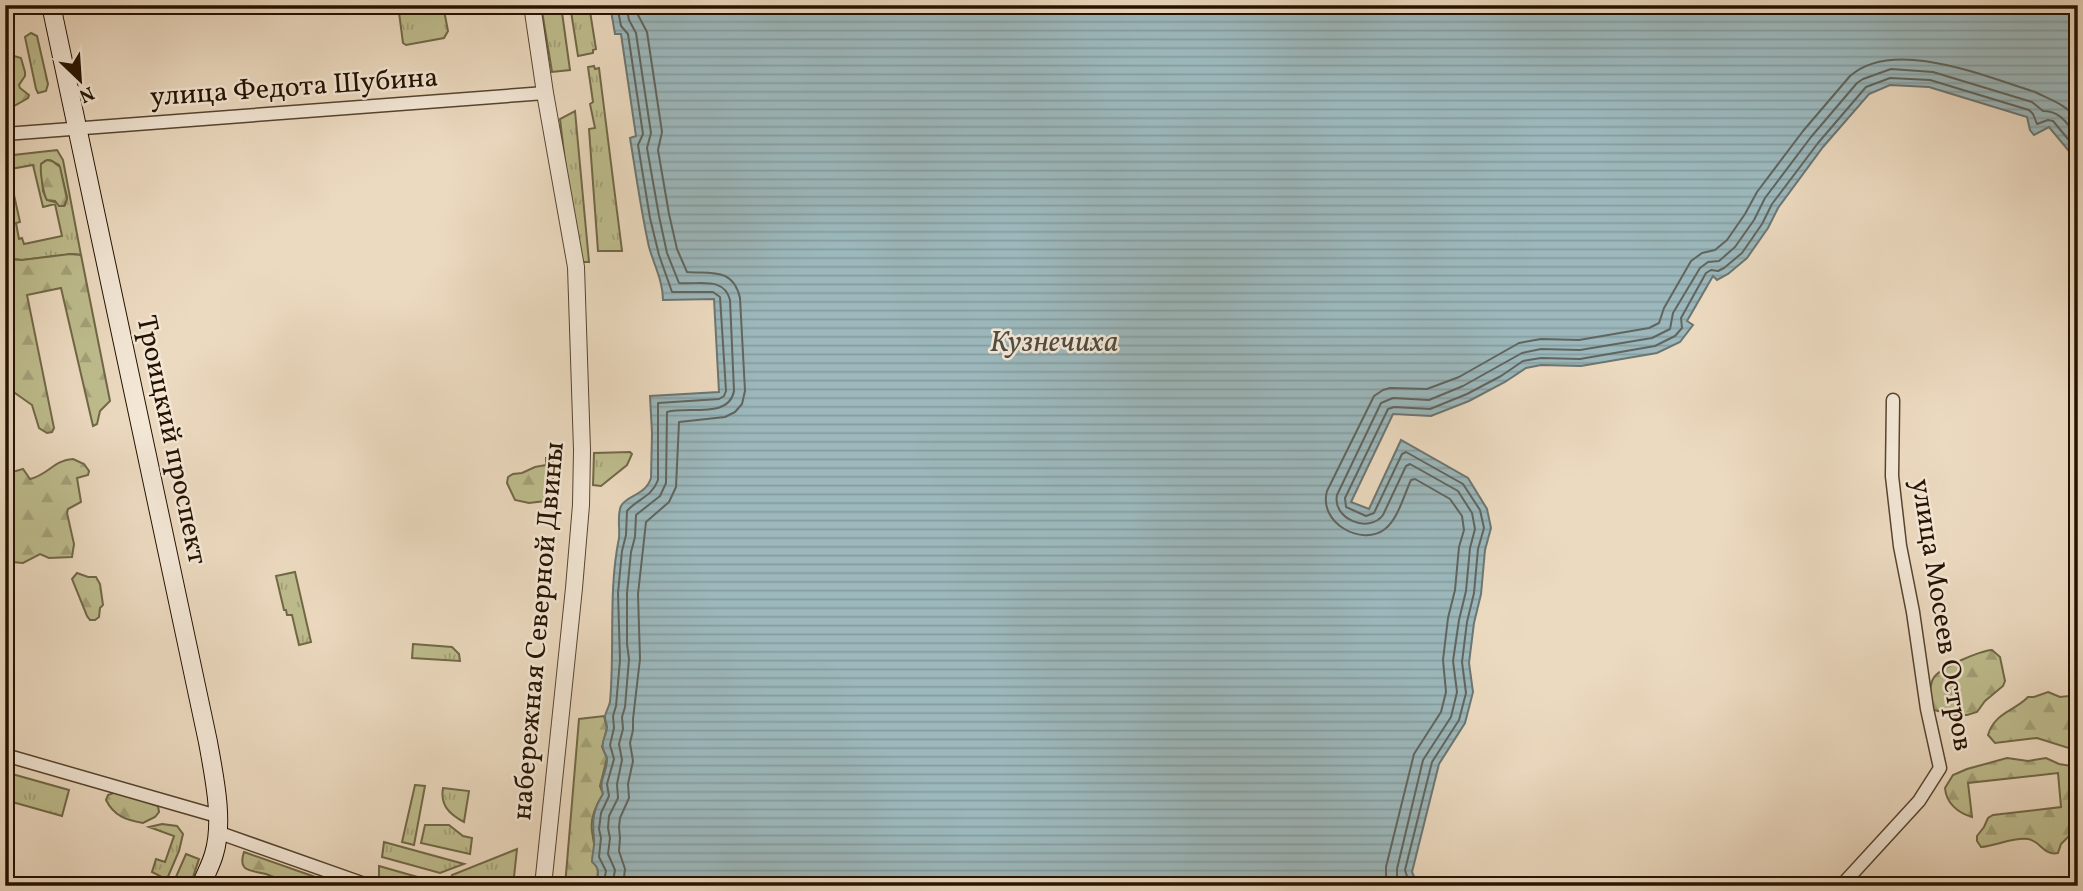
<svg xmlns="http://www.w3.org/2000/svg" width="2083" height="891" viewBox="0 0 2083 891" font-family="Vollkorn,serif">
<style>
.grass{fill:url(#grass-tufts);stroke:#716847;stroke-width:2;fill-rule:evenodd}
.forest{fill:url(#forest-firs);stroke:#716847;stroke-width:2}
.water{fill:url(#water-rules);stroke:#6c7671;stroke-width:2}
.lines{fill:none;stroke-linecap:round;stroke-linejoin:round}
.shore{stroke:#60655e;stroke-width:2}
.minor-casing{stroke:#564430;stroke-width:15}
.tertiary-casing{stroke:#564430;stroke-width:18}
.secondary-casing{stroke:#241200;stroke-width:20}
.minor{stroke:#f3e7d6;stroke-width:12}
.tertiary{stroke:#f3e7d6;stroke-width:16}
.secondary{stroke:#f3e7d6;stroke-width:18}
.labels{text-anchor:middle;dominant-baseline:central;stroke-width:5;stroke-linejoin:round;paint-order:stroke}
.street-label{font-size:28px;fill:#241200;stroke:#f3e7d6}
.water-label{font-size:30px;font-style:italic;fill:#4e4c42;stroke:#f3e7d6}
</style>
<defs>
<pattern id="grass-tufts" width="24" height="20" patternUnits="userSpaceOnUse" patternTransform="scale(1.75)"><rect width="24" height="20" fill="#bebd8e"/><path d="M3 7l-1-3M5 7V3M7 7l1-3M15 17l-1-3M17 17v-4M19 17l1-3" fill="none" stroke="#a3a179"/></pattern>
<pattern id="forest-firs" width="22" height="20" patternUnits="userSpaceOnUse" patternTransform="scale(1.75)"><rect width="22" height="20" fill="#bebd8e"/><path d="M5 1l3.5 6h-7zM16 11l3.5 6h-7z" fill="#a3a179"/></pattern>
<pattern id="water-rules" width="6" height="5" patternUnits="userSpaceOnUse" patternTransform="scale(1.75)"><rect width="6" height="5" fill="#9cb8bc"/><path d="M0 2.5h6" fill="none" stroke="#869da0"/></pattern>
</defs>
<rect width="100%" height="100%" fill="#ecdac0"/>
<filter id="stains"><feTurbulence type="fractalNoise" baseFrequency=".00286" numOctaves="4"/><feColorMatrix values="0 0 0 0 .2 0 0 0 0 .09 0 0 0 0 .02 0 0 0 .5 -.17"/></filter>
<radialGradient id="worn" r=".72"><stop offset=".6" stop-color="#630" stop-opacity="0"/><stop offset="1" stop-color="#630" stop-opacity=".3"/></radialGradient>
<path class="grass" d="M398 5H443L448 31 444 38 406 45 403 43Z
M541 5H561L570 70 552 72Z
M570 5H589L596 49 593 50V53L578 56Z
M31 33 37 36 48 84 46 91 38 93 36 89 25 37Z
M594 66 595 69 599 68 622 251H598L589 129 595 128 590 104 593 102 588 67Z
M575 111 589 262H577L560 119Z
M57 150 63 160 81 255 73 254 22 260 14 259 8 227H5V197L14 195 20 222 16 223 19 239 22 238 24 244 62 236 55 204 43 207 33 165 5 170V156ZM50 160 59 165 67 197 65 205 47 200 43 191 41 164 45 161Z
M630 452 632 454 627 465 601 486 593 485 594 453Z
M295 572 311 642 299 645 292 615H287L286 610H284L276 576Z
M413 644 452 647 459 654 460 661 412 658Z
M5 772 69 790 62 816 5 800Z
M415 785 425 786 414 845 402 842Z
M443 788 469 791 464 822C449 814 440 805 443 788Z
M162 824 177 826 183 834 179 851 164 886H156L160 876 152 872 156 859 165 862 174 836 149 827Z
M425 825H449L463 836 472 838 470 854 421 843Z
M384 842 464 864 440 873 382 857Z
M517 849 513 886H478L450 879 452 875Z
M186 854 199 859 190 886H172Z
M379 866 449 886C428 886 394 891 379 876Z"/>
<path class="forest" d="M14 56 21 58 25 72V76L19 85 20 88 29 95 28 98 14 106 5 108V94L10 91 9 87 5 86V72L12 71Z
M47 160 52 161 60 167 67 199 64 206H59L55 201 47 200C43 194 40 171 41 164Z
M70 254 81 255 110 401 100 411 97 424 93 426 61 288 27 295 54 428 52 432 47 433 39 428 32 405 12 391 5 390V259L22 260Z
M546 458H553V500L529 503 515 500 507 483 508 477 513 474 522 473 535 467 546 465Z
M73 459 84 464 89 471 88 475 77 478 81 502 68 509 67 513 74 544 72 557 49 558 40 554 23 563 12 562 7 549 12 527 8 508 9 480 12 472 23 469 30 479C48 475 54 460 73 459Z
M77 573 88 577H96L100 584 103 605 100 608 99 617 95 620H90L87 616 72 579Z
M1992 650 2000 657 2005 681 2003 686 1985 701 1977 712 1967 715H1956L1934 710 1929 706C1930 698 1929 686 1933 679 1938 668 1980 651 1992 650Z
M2048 692 2060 697 2078 695V751L2037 738 1995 743 1988 735C1995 712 2015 711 2028 697H2034Z
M604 716 607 728 602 747 607 758 600 786 603 794C596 805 590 818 592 831 594 849 601 867 596 886H565L579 719Z
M2007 758 2028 761 2046 758 2059 764 2078 767V808C2065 813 2071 822 2072 833L2061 844 2058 853C2043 856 2041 841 2028 839 2013 837 1996 846 1981 847L1977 841V836L1984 827 1988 818 1993 815 2061 807 2058 773 1968 783 1972 817C1958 813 1946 803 1945 788L1953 775 1967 769Z
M116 792 158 806 159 812 155 817 143 823C126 820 114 816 106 800L108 795Z
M244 852 341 886C325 886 308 888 292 884 282 882 275 877 266 874 252 870 237 873 244 852Z"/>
<path class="water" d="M610 5H2078V162L2049 127 2034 135 2030 130 2027 117 1929 87 1890 85 1869 94 1823 147 1778 208 1768 228 1747 258 1728 274 1717 280 1713 276 1687 321 1693 325 1680 342 1657 353 1581 366 1541 365 1526 368 1505 382 1469 401 1431 416 1393 414 1351 502 1369 509 1401 440 1468 478 1487 509 1491 528 1485 550 1481 594 1474 623 1469 663 1473 692 1465 723 1439 764 1412 872 1418 886H596C598 876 601 869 592 862 592 854 595 846 594 838 592 820 593 810 603 794 598 779 608 772 607 758 606 754 603 751 603 748 601 741 607 734 607 727 607 724 605 721 605 717 605 713 609 707 610 702 615 647 608 592 619 538 620 528 617 515 621 506 627 495 645 496 651 478L652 433 650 396 719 392 714 299 663 300C663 281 654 265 649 247 641 211 636 174 630 138L636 136 621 34H615Z"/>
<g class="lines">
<path class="shore" d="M603 886 606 871 599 857 601 838 599 829 601 813 609 796 607 784 614 759 610 745 614 728 613 716 616 706 620 660 618 593 622 551 626 535 627 511C637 499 652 497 658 480V403L719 399 724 396 726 391 720 297 713 292H672L659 255 650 218 638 145 643 134 628 34 621 26 617 5
M612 886 615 870 608 854 610 838 608 828 609 816 618 798 617 784 622 760 619 744 623 729 622 717 625 707 629 659 627 644V593L631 552 635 537 636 515 660 496 666 483 667 412C688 406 729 419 734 391L730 300C724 276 698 285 679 283L667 253 659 216 647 148 651 133 636 33 629 20 626 5
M623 886 625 869 619 851 620 838 619 827 620 818 629 798 628 784 633 761 630 743 633 730V719L640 659 638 594 646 522 669 502 676 487 679 422 725 417 735 412 742 404 745 391 740 298C733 267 710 274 687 272L677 249 669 214 658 150 662 132 647 32 638 15 636 5
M1389 886 1386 875V867L1414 754 1441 712 1446 692 1443 660 1448 618 1455 590 1459 547 1464 530 1462 516 1450 499 1415 479 1411 480C1404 495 1398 519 1385 529 1362 547 1318 523 1327 491L1374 396 1383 390 1390 388 1427 389 1459 377 1519 343 1541 339 1579 340 1649 328 1659 323 1664 308 1691 261 1702 253 1715 250 1727 240 1745 214 1757 192 1803 131 1850 76C1894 37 1986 77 2035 92 2053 101 2065 104 2078 120
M1401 886 1397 876V869L1423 760 1451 717 1457 692 1453 661 1459 620 1466 591 1470 548 1475 529 1472 513 1458 491 1410 464 1406 466 1383 515C1369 534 1332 519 1337 495L1381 403 1393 398 1429 400 1463 386 1522 353 1541 349 1580 350 1652 338 1670 329 1673 313 1700 268 1708 262 1719 261 1735 247 1754 220 1765 198 1811 137 1857 83 1863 79 1891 69 1933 72 2032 102 2043 111C2061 111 2067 124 2078 137
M1410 886 1405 870 1432 762 1459 720 1466 693 1462 662 1467 622 1474 593 1478 549 1484 528 1480 510 1463 484 1406 452 1402 454 1374 513 1366 516 1346 507 1345 498 1388 409 1394 407 1430 409 1467 394 1501 376 1523 361 1541 358 1580 359 1655 346 1675 336 1682 328 1681 318 1706 273 1711 270 1718 271 1724 268 1742 253 1762 224 1772 204 1818 143 1866 87 1890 78 1930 80 2029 110 2033 114 2037 124 2048 120 2053 121 2078 151"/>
<g class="minor-casing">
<path id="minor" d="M5 134 545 93
M5 755 217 816
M217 832 370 886
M1841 886 1919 801 1940 768 1927 709 1913 612 1900 546 1892 476 1893 400"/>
</g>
<g class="tertiary-casing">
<path id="tertiary" d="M532 5 545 93 576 267 582 450 581 505 574 588 543 886"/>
</g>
<g class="secondary-casing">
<path id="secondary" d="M51 5 208 742C214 776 224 821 214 854 211 865 205 875 201 886"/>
</g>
<use href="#minor" class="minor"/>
<use href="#tertiary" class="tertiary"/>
<use href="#secondary" class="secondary"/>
</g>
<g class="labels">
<g class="street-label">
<text transform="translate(294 88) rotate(-4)">улица Федота Шубина</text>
<text transform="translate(171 440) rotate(78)">Троицкий проспект</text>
<text transform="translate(1941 615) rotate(81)">улица Мосеев Остров</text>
<text transform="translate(539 631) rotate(-85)">набережная Северной Двины</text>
</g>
<g class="water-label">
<text x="1054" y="343">Кузнечиха</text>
</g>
</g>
<rect width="2083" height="891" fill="none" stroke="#ecdac0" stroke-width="28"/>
<rect x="7" y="7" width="2069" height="877" fill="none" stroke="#241200" stroke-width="3.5"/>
<rect x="14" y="14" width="2055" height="863" fill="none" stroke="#241200" stroke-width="2"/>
<g transform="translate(80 80) rotate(155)" stroke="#f3e7d6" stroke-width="5" paint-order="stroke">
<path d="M0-5L12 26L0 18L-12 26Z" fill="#241200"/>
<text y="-10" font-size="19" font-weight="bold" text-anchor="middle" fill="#241200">N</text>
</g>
<rect width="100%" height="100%" filter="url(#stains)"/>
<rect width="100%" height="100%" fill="url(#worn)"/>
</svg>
